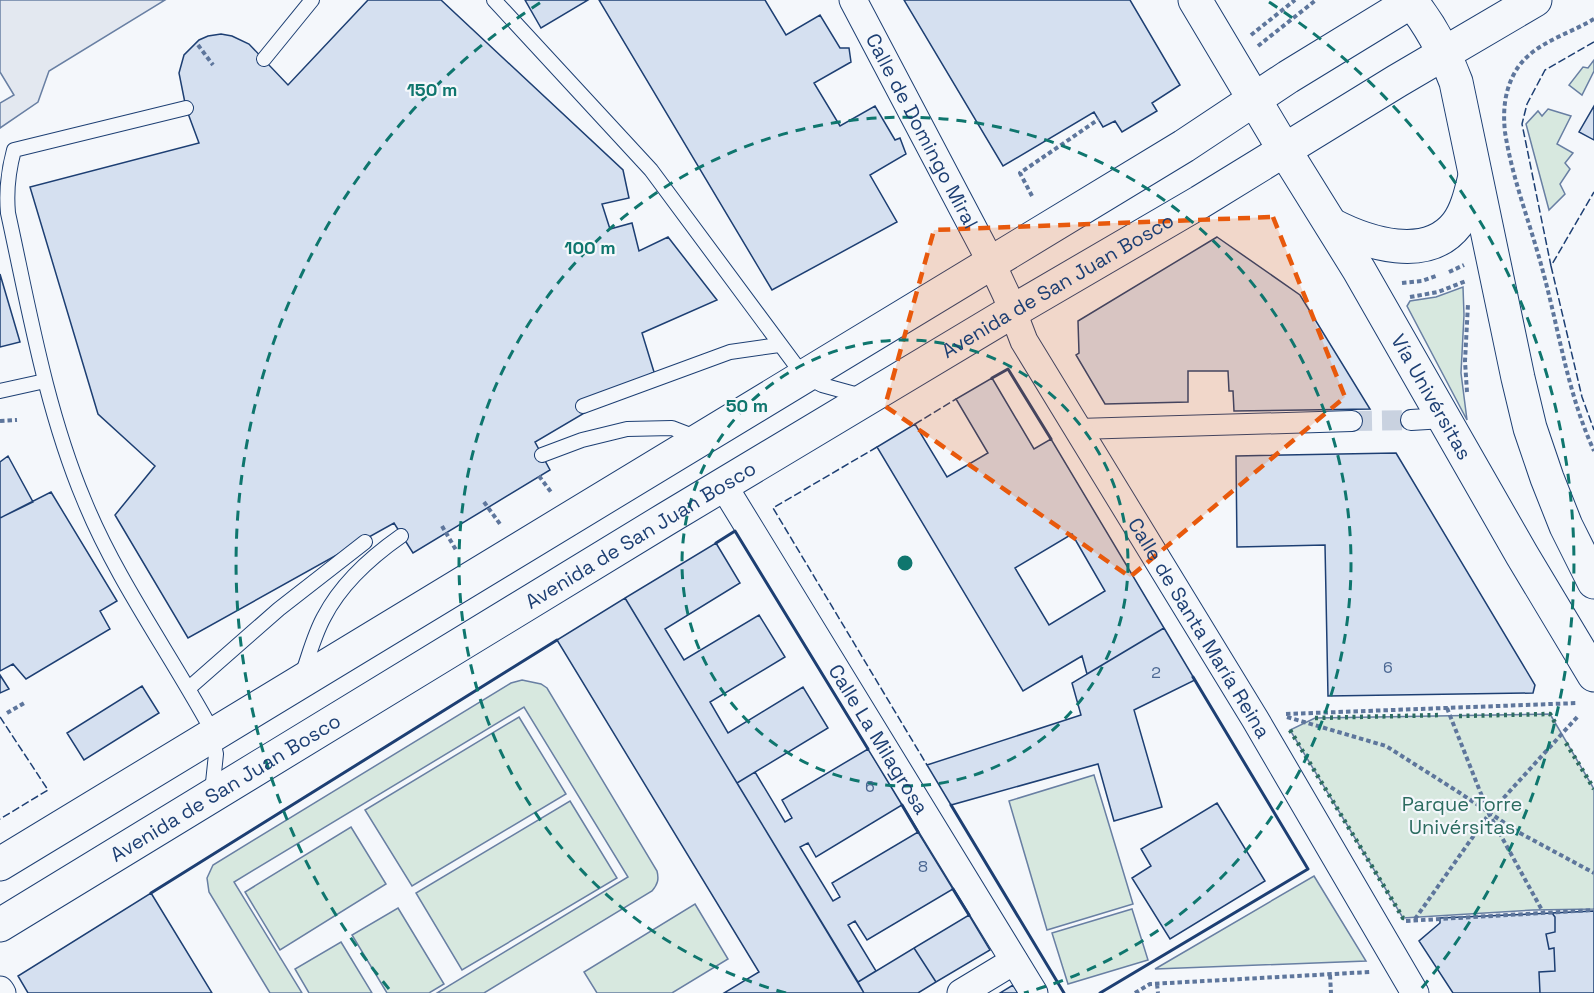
<svg xmlns="http://www.w3.org/2000/svg" width="1594" height="993" viewBox="0 0 1594 993" font-family="'Space Grotesk',sans-serif">
<style>
.green{fill:#d7e8df;stroke:#687fa3;stroke-width:1.5}
.parking{fill:#e3e8f0;stroke:#687fa3;stroke-width:1.5}
.building{fill:#d5e0f0;stroke:#1d3f73;stroke-width:1.5;fill-rule:evenodd}
.lines{fill:none;stroke-linecap:round;stroke-linejoin:round}
.pedestrian-tunnel{stroke:#c9d2e0;stroke-width:20;stroke-dasharray:20 10;stroke-linecap:butt}
.service-casing{stroke:#1d3f73;stroke-width:16}
.pedestrian-casing{stroke:#1d3f73;stroke-width:22}
.minor-casing{stroke:#1d3f73;stroke-width:29}
.secondary-casing{stroke:#1d3f73;stroke-width:35}
.primary-casing{stroke:#1d3f73;stroke-width:35}
.path{stroke:#5e769c;stroke-width:4;stroke-dasharray:4.5 3;stroke-linecap:butt}
.service{stroke:#f4f7fb;stroke-width:14}
.pedestrian{stroke:#f4f7fb;stroke-width:20}
.minor{stroke:#f4f7fb;stroke-width:27}
.secondary{stroke:#f4f7fb;stroke-width:33}
.primary{stroke:#f4f7fb;stroke-width:33}
.hedge{stroke:#2c6c60;stroke-width:4.5;stroke-dasharray:3 4.5;stroke-linecap:butt}
.fence{stroke:#1d3f73;stroke-width:1.5;stroke-dasharray:8 3;stroke-linecap:butt}
.wall{stroke:#1d3f73;stroke-width:3}
.marked{fill:#e8590c;fill-opacity:0.2;stroke:#e8590c;stroke-width:4.5;stroke-dasharray:12 8;stroke-linejoin:round}
.ring{fill:none;stroke:#0f766e;stroke-width:3;stroke-dasharray:10 8}
.labels{text-anchor:middle;dominant-baseline:central;stroke-width:4.5;stroke-linejoin:round;paint-order:stroke}
.number-label{font-size:16px;fill:#4b6792}
.street-label{font-size:20px;fill:#1d3f73;stroke:#f4f7fb}
.park-label{font-size:20px;fill:#2c6c60;stroke:#f4f7fb}
.centre{fill:#0f766e;stroke:#f4f7fb;stroke-width:3}
.ring-label{font-size:18px;text-anchor:middle;font-weight:bold;fill:#0f766e;stroke:#f4f7fb;stroke-width:4.5;stroke-linejoin:round;paint-order:stroke}
</style>
<rect width="100%" height="100%" fill="#f4f7fb"/>
<path class="green" d="M1594 60V71L1582 95 1569 85 1583 67 1588 68Z
M1548 109 1571 116 1557 144 1573 153 1565 163 1570 169 1560 184 1565 194 1549 210 1526 124 1538 111 1542 116Z
M1463 287 1464 315 1461 373 1467 420 1407 306 1410 301 1436 297Z
M522 680 541 684 547 688 657 871C659 879 658 884 652 891L484 993H437L628 877 524 707 234 882 302 993H270L209 892 207 878 213 865 511 683Z
M1550 714 1594 789V909L1533 910 1403 918 1290 730 1315 718Z
M519 717 566 794 412 886 365 810Z
M1094 775 1133 904 1047 930 1009 801Z
M570 801 617 878 462 970 416 893Z
M351 827 386 884 280 950 245 892Z
M1314 876 1366 961 1155 969Z
M695 904 728 959 672 993H597L584 972Z
M398 908 444 984 429 993H387L352 935Z
M1132 909 1148 960 1068 984 1052 933Z
M341 942 372 993H309L295 969Z"/>
<path class="parking" d="M0 0H165L49 71 38 102 0 128V103L14 95 0 72Z"/>
<path class="building" d="M368 0H441L623 170 629 198 602 204 610 229 632 223 639 251 668 237 717 300 642 333 654 372 535 442 550 470 413 553 394 523 188 638 115 515 155 466 98 414 30 187 199 143 186 108 179 73 184 55 199 40 208 36 221 34 232 36 249 44 288 85Z
M525 0H588L541 28Z
M599 0H765L786 35 820 15 840 48H849L851 62 814 83 840 126 875 106 895 140 900 138 906 154 870 175 897 222 772 290Z
M904 0H1130L1180 85 1152 103 1157 111 1122 132 1115 121 1103 127 1094 112 1003 166Z
M1594 106V140L1579 132Z
M1217 237 1300 295 1370 409 1234 411 1233 391H1229L1228 371H1188V402L1105 404 1076 355 1079 353 1078 321Z
M0 274 20 342 0 347Z
M992 378 1034 449 1051 439 1164 628 1087 674 1082 656 1023 691 877 447 915 424 947 477 988 453 956 399ZM1072 534 1105 591 1049 625 1015 568Z
M1396 453 1535 685 1533 693 1328 696 1325 545 1237 547 1236 456Z
M8 456 33 502 0 518V462Z
M51 492 117 601 100 611 110 629 26 679 13 664 0 671V518Z
M716 543 740 583 665 629 684 660 759 615 785 657 710 702 728 733 803 687 828 728 737 783 625 598Z
M625 598 737 783 864 993H724L759 972 557 640Z
M1164 628 1195 680 1134 710 1162 807 1114 821 1098 764 951 805 927 765 1081 715 1072 683Z
M0 675 9 689 0 693Z
M142 686 159 713 84 760 67 733Z
M868 749 902 805 816 857 808 843 800 847 833 901 840 897 832 883 918 832 953 889 867 940 855 921 848 925 876 971 858 982 737 783 755 772 785 822 792 818 782 800Z
M1217 803 1265 881 1170 939 1132 878 1151 866 1141 849Z
M151 893 212 993H28L18 976Z
M1594 911V993H1540L1539 972 1555 971 1554 948 1549 949 1546 934 1555 932V917L1552 913Z
M1552 913 1555 917V932L1546 934 1549 949 1554 948 1555 971 1539 972 1540 993H1453L1419 941 1440 923V918Z
M969 915 990 950 936 982 914 948Z
M914 948 936 982 918 993H864L858 982Z
M1013 985 1018 993H1000Z"/>
<g class="lines">
<path class="pedestrian-tunnel" d="M1352 421 1411 420"/>
<g class="service-casing">
<path id="service" d="M494 0 651 170 803 375 822 385 862 396
M264 59 312 0
M186 108 14 150C8 172 6 191 8 213 29 309 46 409 84 500 116 579 169 652 210 727L216 754 212 792
M0 391 45 381
M583 406 730 352 779 345
M542 455 582 440 627 429 672 428 698 438
M302 675C309 656 314 635 324 617 341 584 371 557 401 536
M189 688 279 609 365 542"/>
</g>
<g class="pedestrian-casing">
<path id="pedestrian" d="M1411 420 1444 418
M1078 429 1352 421"/>
</g>
<g class="minor-casing">
<g id="minor">
<path id="s1" d="M853 0 991 262 1006 294 1024 341 1255 719 1415 993"/>
<path id="s2" d="M723 485 1034 993"/>
<path d="M0 990 2 993"/>
<path d="M961 993 1014 961"/>
</g>
</g>
<g class="secondary-casing">
<g id="secondary">
<path id="s3" d="M1195 0 1285 151 1359 270 1522 555 1594 675"/>
<path d="M1410 0C1430 24 1445 53 1456 82L1518 378 1530 428 1547 478 1566 526 1594 582"/>
<path d="M1332 225C1367 243 1427 263 1457 224 1467 211 1471 192 1475 176"/>
</g>
</g>
<g class="primary-casing">
<g id="primary">
<path d="M0 864 1184 146 1288 77 1414 0"/>
<path id="s4" d="M0 925 666 519 1013 311 1200 202 1397 81 1535 0"/>
</g>
</g>
<path class="path" d="M1594 19C1564 37 1527 44 1512 78 1504 95 1503 114 1505 132 1512 178 1530 223 1542 268 1559 329 1567 392 1594 451
M1251 35 1295 0
M198 45 213 65
M1258 46 1316 0
M1032 196 1020 173 1099 119
M1449 272 1464 265
M1402 283 1422 281 1436 276
M1410 297 1438 292 1466 281
M1467 392 1465 361 1468 304
M0 421 17 420
M539 476 551 492
M484 502 500 524
M442 526 456 550
M1447 708 1489 814 1543 912
M7 713 26 702
M1286 714 1578 703
M1287 717 1386 746 1460 793 1518 832 1594 873
M1415 919 1489 814 1579 715
M1406 921 1594 910
M1330 975 1331 993
M1157 984 1158 993
M1135 993 1150 984 1370 972"/>
<use href="#service" class="service"/>
<use href="#pedestrian" class="pedestrian"/>
<use href="#minor" class="minor"/>
<use href="#secondary" class="secondary"/>
<use href="#primary" class="primary"/>
<path class="hedge" d="M1459 716 1550 714 1557 726
M1315 718 1442 715
M1290 730 1403 918H1407
M1566 743 1594 789"/>
<path class="fence" d="M1594 42 1545 70 1527 104 1522 124 1551 266 1594 192
M1551 266 1582 397 1594 430
M915 424 956 399
M877 447 773 508 927 765
M0 717 48 790 0 819"/>
<path class="wall" d="M992 378 1008 369 1051 439
M716 543 735 531 868 749
M902 805 918 832
M951 805 1064 993
M953 889 969 915
M151 893 557 640
M1100 993 1308 869 1193 677"/>
</g>
<path class="marked" d="M1273 217 1345 397 1130 577 885 406 934 230Z"/>
<g class="ring">
<circle cx="905" cy="563" r="223"/>
<path d="M786 993A446 446 0 1 1 1024 993"/>
<path d="M389 989A669 669 0 0 1 541 2M1269 2A669 669 0 0 1 1421 989"/>
</g>
<g class="labels">
<g class="number-label">
<text x="1388" y="667">6</text>
<text x="1156" y="672">2</text>
<text x="870" y="786">6</text>
<text x="923" y="866">8</text>
</g>
<g class="street-label">
<text stroke="none"><textPath href="#s1" startOffset="148">Calle de Domingo Miral</textPath></text>
<text stroke="none"><textPath href="#s4" startOffset="1236">Avenida de San Juan Bosco</textPath></text>
<text stroke="none"><textPath href="#s3" startOffset="462">Vía Univérsitas</textPath></text>
<text stroke="none"><textPath href="#s4" startOffset="750">Avenida de San Juan Bosco</textPath></text>
<text stroke="none"><textPath href="#s1" startOffset="718">Calle de Santa María Reina</textPath></text>
<text stroke="none"><textPath href="#s2" startOffset="298">Calle La Milagrosa</textPath></text>
<text stroke="none"><textPath href="#s4" startOffset="264">Avenida de San Juan Bosco</textPath></text>
</g>
<g class="park-label">
<text x="1462" y="804">Parque Torre<tspan x="1462" dy="23">Univérsitas</tspan></text>
</g>
</g>
<circle cx="905" cy="563" r="9" class="centre"/>
<g class="ring-label">
<text x="432" y="96">150 m</text>
<text x="590" y="254">100 m</text>
<text x="747" y="412">50 m</text>
</g>
</svg>
